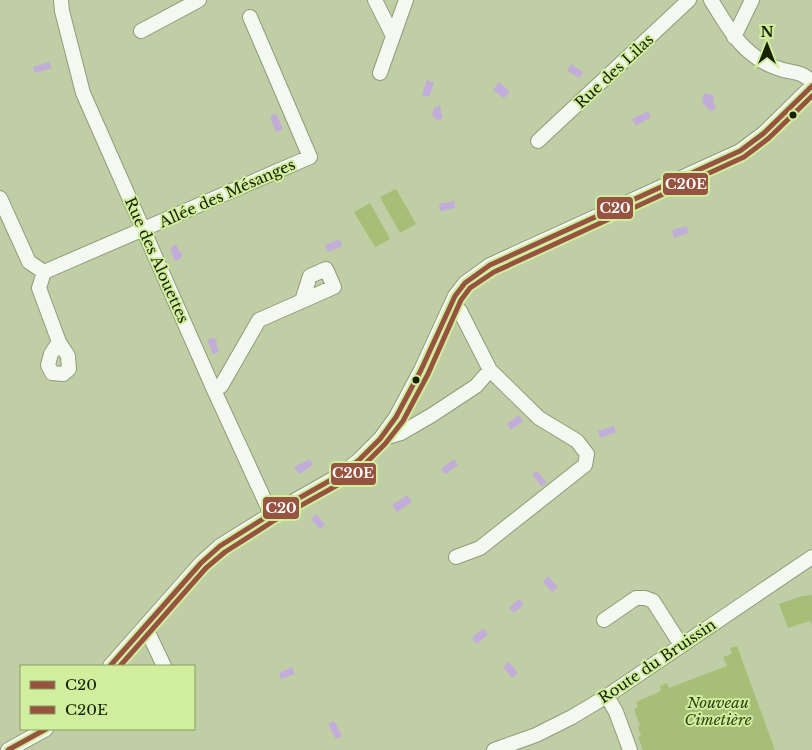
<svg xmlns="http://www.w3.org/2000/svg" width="812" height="750" viewBox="0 0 812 750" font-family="'Libre Baskerville',serif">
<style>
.green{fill:#a6be75}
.water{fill:#c2acd9}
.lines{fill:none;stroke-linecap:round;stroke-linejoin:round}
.minor-casing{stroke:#909b7a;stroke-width:16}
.minor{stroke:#f5f8f1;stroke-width:14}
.bus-1-casing{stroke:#d1ee9e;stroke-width:9}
.bus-2-casing{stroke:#d1ee9e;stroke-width:9}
.bus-1{stroke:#965340;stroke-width:5}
.bus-2{stroke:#965340;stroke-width:5}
.bus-dot{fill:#172102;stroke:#d1ee9e;stroke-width:2}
.labels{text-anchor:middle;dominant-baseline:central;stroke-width:4;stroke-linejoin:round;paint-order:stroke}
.street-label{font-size:15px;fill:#172102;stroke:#d1ee9e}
.park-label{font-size:15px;font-style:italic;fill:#334212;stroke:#d1ee9e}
.line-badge{stroke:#d1ee9e;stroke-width:2}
.badge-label{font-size:14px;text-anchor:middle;font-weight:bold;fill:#fff}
</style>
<rect width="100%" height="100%" fill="#bfcea4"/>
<path class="green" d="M396 189 416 224 400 233 380 197Z
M370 203 390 239 375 247 354 212Z
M812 595V625L810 621 788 628 779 604 802 596Z
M737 646 775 750H643L638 737 641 736 638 727 640 726 634 709 638 707 636 702 661 691 660 686 667 683 669 688 727 666 723 657 732 654 730 648Z"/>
<path class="water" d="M49 62 52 68 35 73 33 67Z
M571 64 583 72 580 78 567 71Z
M427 80 434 83 429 97 422 95Z
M499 82 510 92 504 98 493 90Z
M704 93 713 95 714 99 713 100 716 109 710 111 702 102Z
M440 105 441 113 443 116 441 120 435 119 432 114 434 108Z
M648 111 651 117 636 126 632 119Z
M273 114 277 115 283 129 276 132 270 117Z
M454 201 455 208 440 211 439 204Z
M687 226 688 233 674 238 672 230Z
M340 239 342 246 328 252 325 245Z
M176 244 179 251 183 254 180 259 175 261 170 249Z
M212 338 217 340 216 344 219 352 213 354 207 340Z
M519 415 523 421 511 430 507 424Z
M614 426 616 432 600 438 598 431Z
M310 459 313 465 299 474 294 467Z
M454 459 458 465 445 474 441 469Z
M537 471 547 483 541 486 532 474Z
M407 495 412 502 397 512 392 505Z
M316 514 325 525 320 529 311 519Z
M548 576 558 587 552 592 543 582Z
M519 599 524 604 514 613 509 608Z
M483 628 488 634 477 644 472 638Z
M509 662 518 673 512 678 503 667Z
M292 667 295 674 281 679 279 673Z
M334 721 342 736 336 739 328 724Z"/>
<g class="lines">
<g class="minor-casing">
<path id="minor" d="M61 0 62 11 83 93 214 390 271 514
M375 0 393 36
M711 0C728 28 743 56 777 68 792 74 799 69 812 82
M141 31 199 0
M734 37 752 0
M380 73 406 0
M538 141 689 0
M0 198 29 262 44 272 310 157 250 17
M44 272 39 288 59 342 51 354 48 365 52 373 63 374 69 369 68 356 59 342
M214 390 221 386 259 320 334 287 326 269 310 276 302 301
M380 439 401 433 432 415 476 386 490 370 460 311 452 303
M456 557 480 548 585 465 587 454 577 441 539 418 490 370
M604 620 636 598H645L653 601 681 645
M145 626 164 666
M110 666 201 563 220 546 271 514 338 476 359 460 380 439 396 417 421 370 455 296 465 283 490 265 740 151 764 133 812 86
M607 696 616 712 630 750
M8 750 46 729
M494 750 536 735 572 717 607 696 812 557"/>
</g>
<use href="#minor" class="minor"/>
<g class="bus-1-casing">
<path id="bus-1" d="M110 666 201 563 220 546 271 514 338 476 359 460 380 439 396 417 421 370 455 296 465 283 490 265 740 151 764 133 812 86
M8 750 46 729"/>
</g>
<g class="bus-2-casing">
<path id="bus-2" d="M120 666 206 568 225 552 275 520 343 482 364 465 385 444 403 421 428 374 461 300 470 288 494 272 744 157 769 138 812 96"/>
</g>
<use href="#bus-1" class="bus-1"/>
<use href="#bus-2" class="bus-2"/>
</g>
<g class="bus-dot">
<circle cx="793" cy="115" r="4.5"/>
<circle cx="416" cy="380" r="4.5"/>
</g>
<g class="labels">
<g class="street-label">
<text transform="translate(614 71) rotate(-43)">Rue des Lilas</text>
<text transform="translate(227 193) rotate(-24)">Allée des Mésanges</text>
<text transform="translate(157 260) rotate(66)">Rue des Alouettes</text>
<text transform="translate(657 661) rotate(-34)">Route du Bruissin</text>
</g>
<g class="park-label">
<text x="718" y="702">Nouveau<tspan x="718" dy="17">Cimetière</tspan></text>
</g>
</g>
<g class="line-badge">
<rect x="662" y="172" width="47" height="24" rx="5" fill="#965340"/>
<rect x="596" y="196" width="38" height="24" rx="5" fill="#965340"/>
<rect x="330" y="462" width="47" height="24" rx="5" fill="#965340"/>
<rect x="262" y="496" width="38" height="24" rx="5" fill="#965340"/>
</g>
<g class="badge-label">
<text x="686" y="189">C20E</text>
<text x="615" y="213">C20</text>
<text x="353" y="478">C20E</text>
<text x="281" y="513">C20</text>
</g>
<rect x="20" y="665" width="175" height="65" fill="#d1ee9e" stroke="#879c60"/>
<rect x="30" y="681" width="25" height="8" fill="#965340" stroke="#879c60"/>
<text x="65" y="690" font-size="15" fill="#172102">C20</text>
<rect x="30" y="706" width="25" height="8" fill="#965340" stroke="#879c60"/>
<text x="65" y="715" font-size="15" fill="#172102">C20E</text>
<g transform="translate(767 45)" stroke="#d1ee9e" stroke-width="4" paint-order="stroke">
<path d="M0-4L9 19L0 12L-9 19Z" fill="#172102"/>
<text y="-8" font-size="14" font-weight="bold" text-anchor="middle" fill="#172102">N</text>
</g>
</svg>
